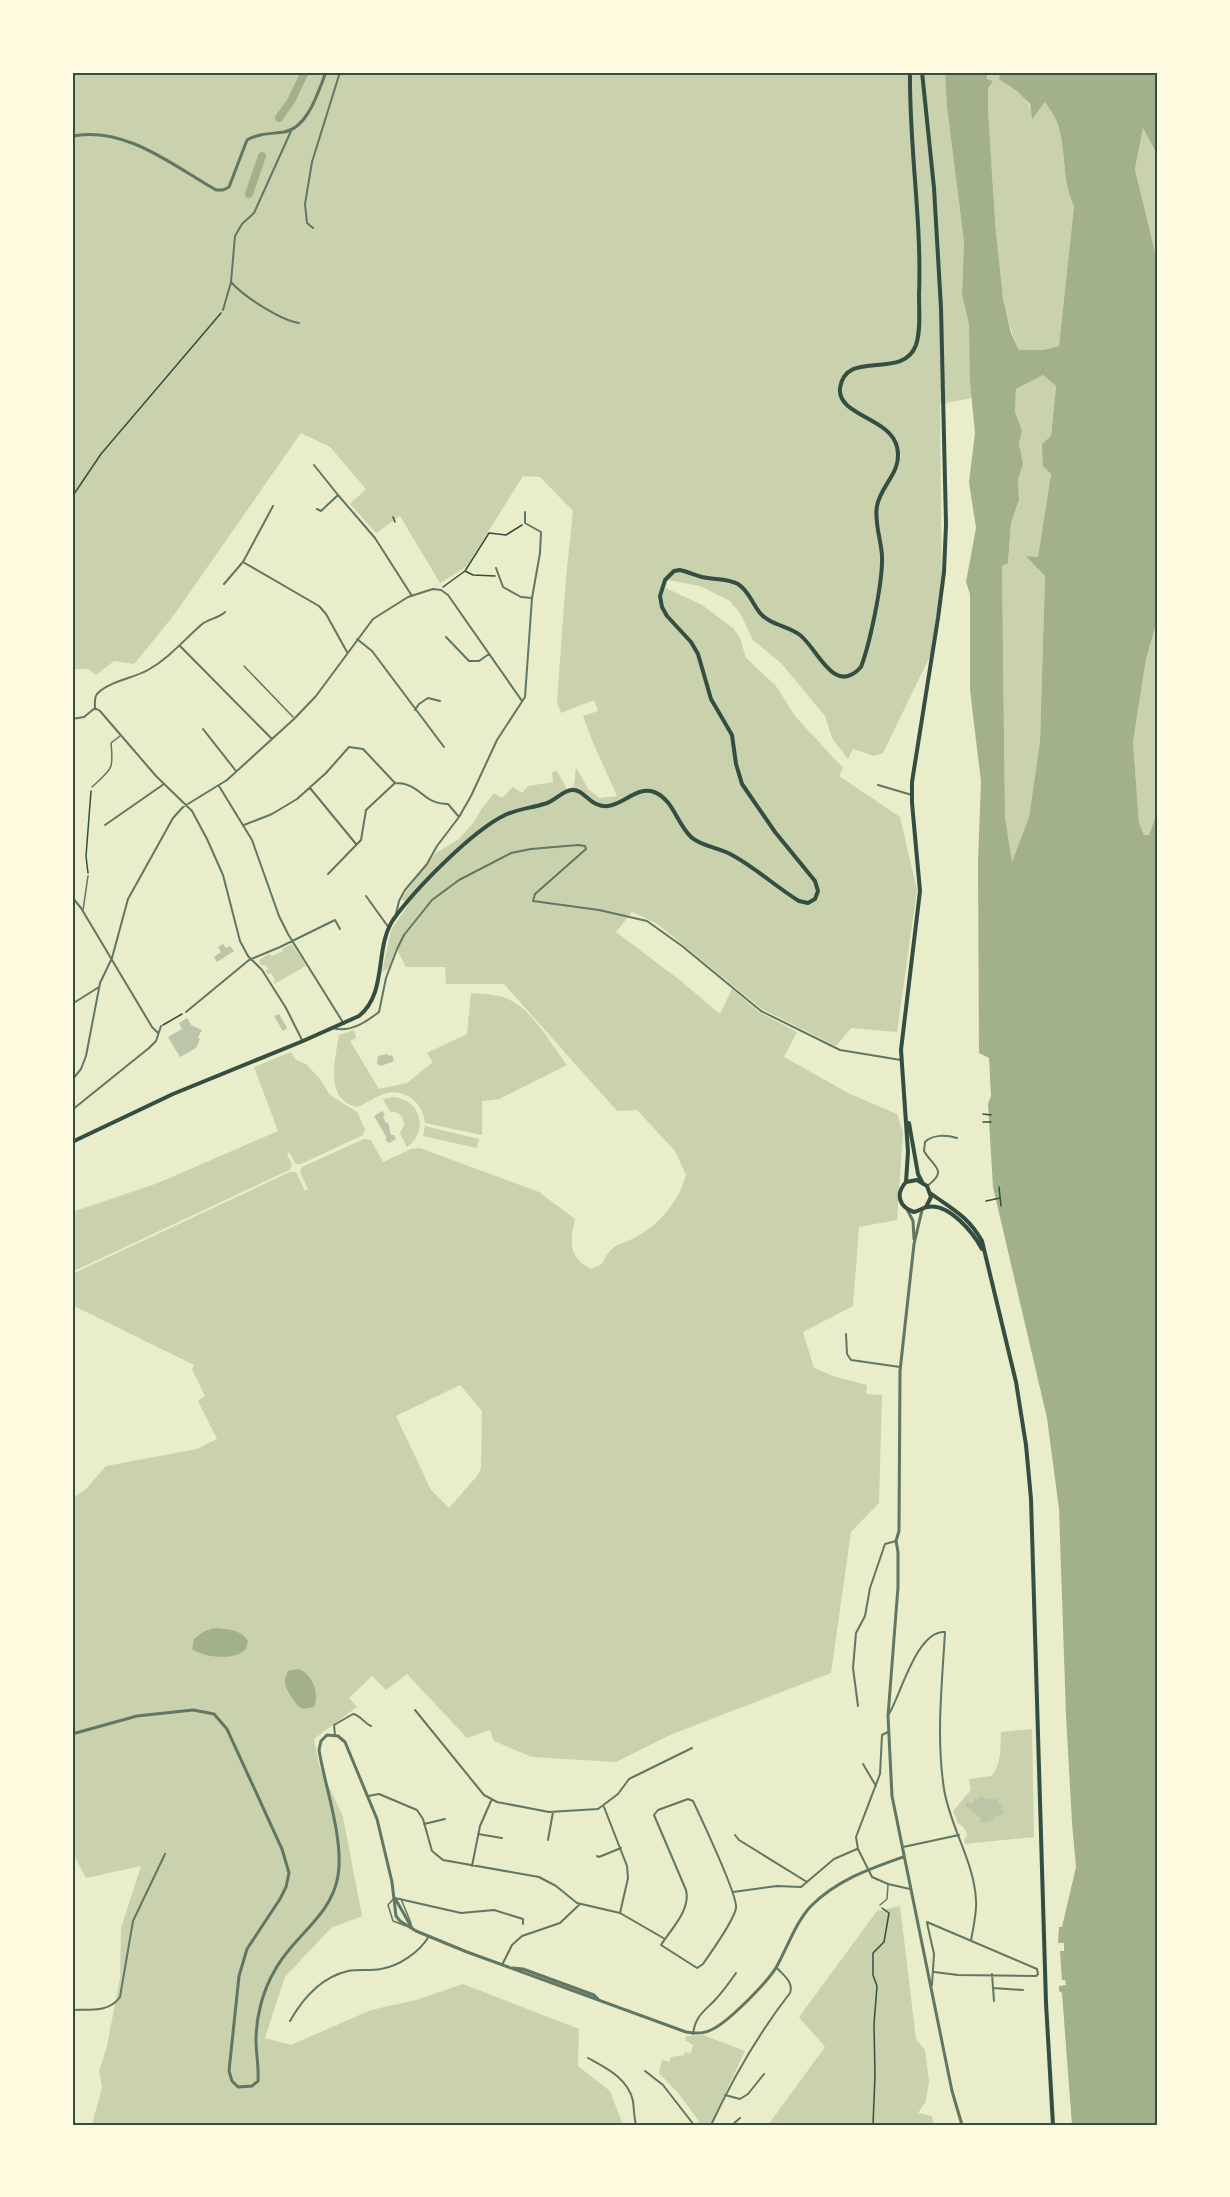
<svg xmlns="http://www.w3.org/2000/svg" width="1230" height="2197" viewBox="0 0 1230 2197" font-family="Lato,sans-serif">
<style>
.green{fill:#cad2ad;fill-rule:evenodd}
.water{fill:#a3b18a;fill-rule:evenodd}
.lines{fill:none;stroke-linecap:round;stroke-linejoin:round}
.river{stroke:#a3b18a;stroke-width:8}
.building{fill:#bcc5a7}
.path{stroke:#344e41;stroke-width:1.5}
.service{stroke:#617663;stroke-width:1.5}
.minor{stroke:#617663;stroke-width:2}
.tertiary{stroke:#617663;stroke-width:3}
.secondary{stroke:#344e41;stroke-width:4}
.primary{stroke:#344e41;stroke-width:4}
.neatline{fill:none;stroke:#344e41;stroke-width:2}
</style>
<rect width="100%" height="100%" fill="#e9edc9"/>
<path class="green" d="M72 72H945L947 107 964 242 962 294 969 325 972 398 940 404 942 581 931 654 883 753 874 756 853 749 848 759 832 738 825 716 781 663 753 640 740 613 730 601 700 586 668 580 666 588 702 605 733 628 740 638 746 658 776 686 795 716 843 768 839 776 900 817 917 890 897 1032 851 1028 836 1046 762 1009 656 923 632 912 616 932 681 981 720 1014 732 989 759 1012 797 1032 784 1057 850 1094 897 1114 903 1132 897 1220 859 1227 853 1306 803 1332 814 1368 836 1377 867 1385 866 1394 882 1395 879 1503 851 1532 831 1673 670 1735 616 1762 532 1757 494 1741 490 1730 467 1738 407 1674 386 1690 372 1676 349 1698 357 1707 314 1739 319 1765 343 1817 362 1916 331 1928 285 1977 265 2038 291 2045 371 2010 416 2000 463 1984 579 2029 578 2066 610 2091 623 2125H431L422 2123 415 2125H92L102 2087 99 2071 107 2046 120 1978 121 1928 141 1866 86 1878 72 1852V1498L85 1490 106 1466 197 1449 217 1439 198 1401 205 1396 192 1369 194 1365 72 1305V1274L290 1172H296L305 1191 308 1189 300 1172 302 1167 364 1139 371 1140 383 1162 411 1149 420 1148 539 1192 575 1219C570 1242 568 1257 591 1269L602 1264C613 1240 621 1247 641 1234 663 1221 680 1198 686 1175L675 1151 637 1110 617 1111 504 984H446L445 967H406L396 948 388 969 382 972 391 930 408 905 402 899 406 892 436 853 459 839 474 822 482 808 494 793 502 798 513 787 522 793 528 786 553 782 552 772 557 771 567 789 574 786 576 767 588 789 600 798 617 796 592 740 583 716 598 711 594 700 561 713 557 702 566 578 573 511 540 477 523 476 466 567 440 583 400 516 376 533 350 504 366 489 330 447 301 433 174 615 134 664 114 661 96 675 88 669H76L72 673ZM460 1385 482 1411 481 1468 477 1476 449 1508 431 1490 396 1416Z
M988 72H1001L1000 79C1016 93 1029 94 1032 118L1045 101C1049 108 1054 115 1057 122 1067 149 1061 179 1074 206L1059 346 1043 350H1019C996 299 997 238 993 183 990 146 985 109 988 72Z
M1143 128 1158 156V263L1135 169Z
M1043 375 1056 386 1051 436V474L1038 557 1027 556 1045 576 1040 741 1029 817 1012 864 1005 817 1002 565 1008 563 1011 523 1019 501 1018 480 1023 464 1019 443 1022 430 1015 412 1016 389Z
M1158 617V810L1149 835H1144L1139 823 1133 742 1146 659Z
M292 944 306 966 274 984 275 980 271 973 268 974 265 971 268 969 265 965H261L259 960 269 954 272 956 283 951 282 949Z
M471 993C483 994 497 994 508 999 534 1011 550 1043 567 1065L499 1099 482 1101V1135L425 1123C423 1103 405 1087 384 1094 375 1097 366 1103 358 1107 324 1101 335 1059 339 1035L354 1030 356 1038 350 1041 379 1089 407 1083 433 1062 427 1053 467 1034Z
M291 1052 296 1060 306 1064 320 1079 330 1095 357 1112 365 1129 363 1135 301 1164H296L289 1152 287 1154 292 1165 289 1170 72 1272V1212L158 1183 278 1131 254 1067Z
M394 1097C421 1100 429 1131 407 1147L400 1133 404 1125C404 1116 398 1111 390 1112L383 1099Z
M425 1126 479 1139 477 1148 423 1136Z
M1032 1729 1034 1837 965 1844 964 1839 967 1836C966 1828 963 1827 958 1823L953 1811 971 1790 969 1779 992 1776C1002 1761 1000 1749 1001 1732Z
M900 1906 916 2039 925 2050 929 2081 926 2101 918 2113 932 2116 934 2125H768L825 2047 799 2017 877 1911Z
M703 2035 745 2051 710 2125H696L699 2121 679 2094 659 2073 662 2060 669 2062 671 2057 684 2055 685 2052 691 2053 693 2045 685 2040 686 2036Z"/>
<path class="water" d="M945 72H988L987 79 993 81 988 88V112L996 233 1003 298 1011 333 1019 350H1043L1059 346 1074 206C1061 179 1067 150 1057 122 1054 115 1049 108 1045 102L1032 119 1030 104 1018 92 999 79 1001 72H1158V156L1143 128 1135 169 1158 264V617L1146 659 1133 742 1139 823 1144 835H1149L1158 810V2125H1072L1062 1993 1059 1991V1986L1066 1985 1065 1980H1062L1060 1951H1064V1943H1058L1059 1927H1062L1076 1867 1072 1823 1066 1715 1059 1509 1047 1418 993 1187 988 1104 991 1096 989 1058 979 1053 978 862 981 782 970 690V594L966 582 976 528 969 482 975 433 970 381 969 325 962 294 964 242 947 107ZM1043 375 1056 386 1051 436 1042 444 1043 466 1051 474 1038 557 1026 556 1045 576 1040 741 1029 817 1012 862 1005 817 1002 566 1008 563 1011 523 1019 500 1018 480 1023 464 1019 443 1022 430 1015 412 1016 389Z
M213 1628C226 1629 241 1629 248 1641L246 1649C235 1661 205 1658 192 1649L194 1639 203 1632Z
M299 1669C313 1675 320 1694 314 1707L303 1709 298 1706C290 1694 280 1686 288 1671Z"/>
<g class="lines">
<path class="river" d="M279 118 291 101 305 72
M249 194 262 156"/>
</g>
<path class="building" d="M223 944 226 948 230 946 234 951 217 962 214 957 221 952 218 947Z
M279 1014 287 1028 283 1031 274 1016Z
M187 1018 191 1025 202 1030 198 1037 200 1039 196 1048 180 1057 168 1037 182 1029 179 1023Z
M388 1054 389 1056 392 1055 394 1061 381 1066 377 1064 378 1056Z
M382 1111 385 1114 383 1117 386 1123 388 1122 390 1129H389L391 1135H394L396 1139 389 1143 385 1140 387 1138 374 1116Z
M981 1796 986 1800 988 1798 990 1800 992 1798 994 1800 996 1798 999 1801 997 1803 1003 1807 1001 1810 1004 1812 1000 1816H995L990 1822 980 1823 981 1818 964 1805 968 1801 972 1804 974 1799H978Z"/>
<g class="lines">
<path class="path" d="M72 497 101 454 221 313
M393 517 395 522
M465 571 473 575 495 576
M443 587 465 571 489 533 506 535 522 525
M88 873 86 856 91 791
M163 1025 182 1014
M983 1114 991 1115
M983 1122H991
M999 1187 1001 1206
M986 1201 1000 1198
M873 2125 875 2075 874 2024 877 1986 873 1975V1953L884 1942 889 1913 882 1908"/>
<path class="service" d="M244 666 293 717
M92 787C111 769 114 771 111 743L120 736
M83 910 88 876
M394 1898 388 1905 393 1921 406 1926
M401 1899 411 1923
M880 1905 887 1899 888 1885"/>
<path class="minor" d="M313 228 307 223 305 204 312 162 340 72
M231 282C243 296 280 320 299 323
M223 310 231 282 235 236 242 224 254 213 291 131
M314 465 338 495
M273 506 243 562 319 606 326 614 347 652
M317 509 321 511 338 495 375 538 412 596
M496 568 503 587 521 597 532 598
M224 584 242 563
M446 637 469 661H479L489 654
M357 639 372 651 444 747
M180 646 272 739
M95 708 100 711 156 776 192 811 207 839 223 875 240 941 248 956 262 970 286 1008 302 1040
M95 708C95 703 94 698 97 694 107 682 134 678 148 670 169 658 183 641 201 625 209 618 218 619 225 612
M415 710 419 704 428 698 440 701
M72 719 84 717 95 708
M203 729 236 771
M878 785 912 795
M219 786 252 840 279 916 288 934 344 1024
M310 788 356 844
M105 825 164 784
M244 825 272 814 297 799 326 773 349 747 363 749 395 783
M328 874 361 840 366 810 395 783C422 783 421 804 448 804L459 817
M366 896 389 928
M72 897 81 908 152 1027 158 1033
M396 914 399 901 405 890 427 864 437 846 459 817 471 796 497 740 525 697 532 598 540 553 541 532 525 523V512
M72 1004 99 987
M186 1012 249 960 280 947 335 920 340 929
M333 1028C350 1033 366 1022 379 1012L386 978 397 949 404 935 432 900 459 880 511 853 531 849 578 845 585 846 586 849 535 894 533 901 599 910 647 921 682 946 761 1011 840 1050 901 1060
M72 1080 81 1069 86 1056 100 983 112 958 128 899 173 818 183 807 227 780 294 719 316 696 373 619 408 597 433 589 441 590 448 595 522 701
M72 1110 149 1048 156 1041 161 1026
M927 1186C949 1170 933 1167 924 1151L925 1142C933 1134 947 1135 957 1138
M846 1334 847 1354 851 1360 900 1367
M858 1706 853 1668 856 1633 865 1616 870 1588 885 1544 896 1541
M415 1710 484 1795 497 1802 549 1812 598 1809 618 1794 629 1779 692 1748
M889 1714C901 1694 917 1630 945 1632 942 1685 936 1737 944 1789 950 1827 974 1861 976 1900 977 1913 973 1928 971 1941
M888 1732 882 1735 880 1774 856 1837 858 1849 872 1877 888 1884 910 1889
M335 1735 334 1725 353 1714C360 1715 364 1723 371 1726
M863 1764 876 1786
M368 1796 379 1794 417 1810 423 1819 432 1851 443 1860 539 1877 556 1886 577 1903 620 1913 665 1939
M688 1799 693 1801C700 1816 738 1896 736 1908 734 1921 711 1952 703 1964L697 1968 661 1945C671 1929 691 1910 686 1890L654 1815 658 1810Z
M604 1807 627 1866 628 1878 620 1913
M424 1824 445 1819
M478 1834 502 1838
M735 1835 739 1840 807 1882
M548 1840 553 1812
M903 1847 959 1835
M597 1856 599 1857 621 1848
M472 1866 480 1826 491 1801
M733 1892 777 1886 801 1887 834 1859 857 1849
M395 1898 461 1913 494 1910 523 1919V1924
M927 1922 1037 1969 1038 1974 1036 1976 958 1975 934 1972
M927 1923 934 1954 932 1985
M502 1965 512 1945 522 1936 560 1923 580 1904
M992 1974 994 2001
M993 1988 1023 1990
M72 2010C89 2009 109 2013 120 1997L133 1921 165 1854
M290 2021C303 1998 322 1977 348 1971 359 1969 370 1971 381 1969 399 1966 420 1952 429 1936
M693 2034C695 2017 703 2012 714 2001 722 1993 729 1983 736 1973
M588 2058C606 2068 628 2078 633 2101 634 2109 634 2117 636 2125
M645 2071 663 2085 694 2125
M725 2095 740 2099 748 2094 764 2074
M711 2125C733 2078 758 2034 790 1993 794 1982 783 1975 776 1967
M732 2125 740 2118"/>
<path class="tertiary" d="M72 136C126 126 172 165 216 190H223L229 187 247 140C260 133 270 134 284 132 308 128 318 92 326 72
M907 1209 913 1221 914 1239
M922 1210 914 1244 900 1371 899 1531 896 1541 898 1552V1587L888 1716 892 1796 952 2091 962 2125
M72 1734 137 1716 193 1710 214 1714 227 1729 282 1849 289 1873 286 1887 280 1899 247 1949 239 1976 229 2071 232 2081 238 2087 252 2086 258 2081C259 2067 256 2054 256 2040 256 2016 263 1990 275 1970 293 1936 331 1917 338 1876 344 1839 325 1787 319 1750L321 1741 327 1735 338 1736 345 1742 377 1819 392 1882 396 1916 400 1921 416 1931 467 1952 686 2032C696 2034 704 2034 713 2029 729 2021 768 1982 777 1966 788 1946 796 1922 811 1906 837 1880 869 1869 903 1857
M396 1900 412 1928
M513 1968 523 1969 594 1995 598 1999"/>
<path class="secondary" d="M72 1142 173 1094 303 1041 359 1016C388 992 374 949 393 920 415 889 472 831 505 815 518 809 531 808 544 804 554 802 563 790 572 790 585 789 590 808 608 806 624 804 637 786 654 792 673 799 677 824 691 837 702 847 719 847 732 855 756 868 776 887 799 901L808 903 815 899 818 891 815 881 775 832 742 784 736 764 732 735 711 699 698 654 691 642 667 616 662 607 660 596 665 580 674 571 680 570C688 572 695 575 702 577 714 580 727 578 738 584 749 591 752 603 760 613 770 625 788 626 800 635 818 649 834 697 861 667 870 643 883 582 882 556 881 539 874 522 877 506 881 484 903 472 897 447 890 417 837 416 840 388 846 348 903 381 916 345 921 330 919 311 919 295 922 220 909 147 910 72"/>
<path class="primary" d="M909 1123 918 1174 922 1182
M906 1182 908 1152 901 1050 920 891 912 803V782L938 618 944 572 946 524 941 308 934 188 922 72
M930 1193C952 1209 968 1216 982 1241L1016 1382 1026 1445 1031 1499 1046 2003 1053 2125
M926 1207 931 1197 927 1186 917 1180 906 1182C895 1194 899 1207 914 1212 919 1211 922 1208 927 1207 949 1202 974 1234 982 1249"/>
</g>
<rect width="1230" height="2197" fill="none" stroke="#fefae0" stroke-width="147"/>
<rect x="74" y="74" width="1082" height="2050" class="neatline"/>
</svg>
